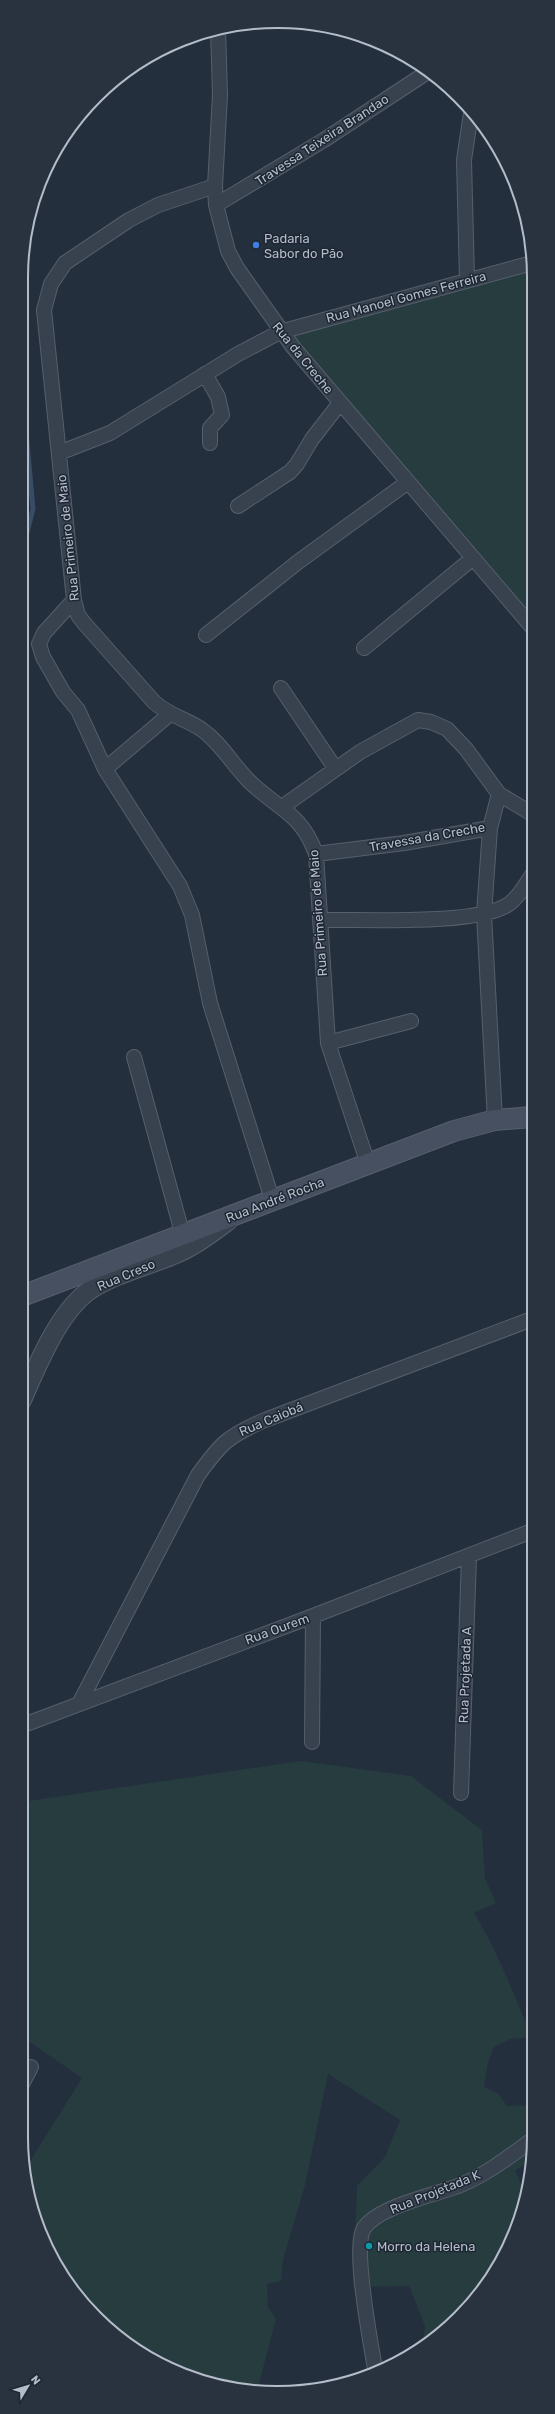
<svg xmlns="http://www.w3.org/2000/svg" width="555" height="2414" viewBox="0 0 555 2414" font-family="Rubik,sans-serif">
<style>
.green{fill:#263c3f}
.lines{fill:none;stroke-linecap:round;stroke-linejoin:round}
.stream{stroke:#394c67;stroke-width:5}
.minor-casing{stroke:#565f6c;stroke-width:16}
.tertiary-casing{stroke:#565f6c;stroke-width:20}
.secondary-casing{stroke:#565f6c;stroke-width:22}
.minor{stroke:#38414e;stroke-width:14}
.tertiary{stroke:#38414e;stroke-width:18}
.secondary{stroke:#465061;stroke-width:20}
.shop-dot{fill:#3f7fe0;stroke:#1d2633;stroke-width:1.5}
.culture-dot{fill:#0f9aa8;stroke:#1d2633;stroke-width:1.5}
.labels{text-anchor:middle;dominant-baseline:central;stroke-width:3;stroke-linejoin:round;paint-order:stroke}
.street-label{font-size:13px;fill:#b4bcc9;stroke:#1d2633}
.poi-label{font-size:13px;fill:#b4bcc9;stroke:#1d2633;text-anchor:start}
.rim{fill:none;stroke:#b4bcc9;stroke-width:2}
</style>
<rect width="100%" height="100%" fill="#242f3e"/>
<path class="green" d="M532 267V625L283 334Z
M301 1761 411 1776 482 1830 485 1878 496 1903 474 1913C498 1952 514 1995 532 2037L510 2039 494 2047 488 2062 484 2087 498 2093 507 2106 532 2105V2162L515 2170 522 2185 527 2184 500 2265 434 2340 422 2345 425 2326 409 2286 353 2287 357 2186 385 2157 400 2120 328 2074 305 2185 283 2260 281 2281 267 2284 268 2307 276 2319 257 2391 164 2367 85 2306 40 2234 27 2166 82 2078 21 2036V1802Z"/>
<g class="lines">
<path class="stream" d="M23 548 33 509 23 398"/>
<g class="minor-casing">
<path id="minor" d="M218 29 220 95 215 186 216 205 228 251 237 268 293 347 532 627
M215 186 158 205 129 220 65 263 51 284 44 310 74 600 78 615 84 623 154 702C168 715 186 719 201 729 221 743 232 764 249 781 277 809 301 812 316 854L328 1043 368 1164
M216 205 324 140 426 73
M467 280 464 160 471 113
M205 374 218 397 222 415 210 428V443
M59 453 110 433 238 354 280 332 532 263
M238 506 290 472 297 464 312 439 340 403
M74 600 44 633 39 644 43 657 63 692 78 710 105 769
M206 635 298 562 408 482
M364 648 473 558
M281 688 335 768
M170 714 105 769 180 886 192 915 210 1003 273 1202
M282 807 360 752 418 720 431 722 447 729 466 749 499 794 532 814
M490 828 484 914 495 1120
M316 854 404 843 490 828 499 794
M321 920C363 919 477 926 509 904 519 897 525 885 532 875
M328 1043 411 1021
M134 1057 183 1236
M79 1704 198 1475C221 1443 228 1436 265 1420L532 1319
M21 1726 313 1616 532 1531
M312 1742 313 1616
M461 1793 469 1556
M21 2086 31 2067
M375 2369C371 2344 352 2247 364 2228 380 2205 437 2195 463 2184 488 2173 510 2156 532 2140"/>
</g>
<g class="tertiary-casing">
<path id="tertiary" d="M22 1400C37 1366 59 1311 90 1290 115 1274 144 1267 171 1256 192 1248 209 1235 228 1221"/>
</g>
<g class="secondary-casing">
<path id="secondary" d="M22 1296 454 1131 495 1120 532 1117"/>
</g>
<use href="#minor" class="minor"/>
<use href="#tertiary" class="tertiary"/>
<use href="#secondary" class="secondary"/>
</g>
<circle class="shop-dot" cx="256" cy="245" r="4"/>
<circle class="culture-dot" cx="369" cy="2246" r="4"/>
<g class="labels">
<g class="street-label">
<text transform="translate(322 140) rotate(-33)">Travessa Teixeira Brandao</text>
<text transform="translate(406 297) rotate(-15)">Rua Manoel Gomes Ferreira</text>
<text transform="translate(303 358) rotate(51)">Rua da Creche</text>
<text transform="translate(68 538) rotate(-96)">Rua Primeiro de Maio</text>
<text transform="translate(427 837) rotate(-10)">Travessa da Creche</text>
<text transform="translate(318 913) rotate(-94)">Rua Primeiro de Maio</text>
<text transform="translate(275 1200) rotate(-21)">Rua André Rocha</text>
<text transform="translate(126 1275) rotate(-23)">Rua Creso</text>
<text transform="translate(271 1419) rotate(-23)">Rua Caiobá</text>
<text transform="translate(277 1629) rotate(-20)">Rua Ourem</text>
<text transform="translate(465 1675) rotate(-88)">Rua Projetada A</text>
<text transform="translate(435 2192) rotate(-22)">Rua Projetada K</text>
</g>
<g class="poi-label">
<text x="264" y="238">Padaria<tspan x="264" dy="15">Sabor do Pão</tspan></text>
<text x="377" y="2246">Morro da Helena</text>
</g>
</g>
<path d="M0 0H555V2414H0ZM277 28H278A249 249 0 0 1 527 277V2137A249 249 0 0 1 278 2386H277A249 249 0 0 1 28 2137V277A249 249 0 0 1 277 28Z" fill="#29323f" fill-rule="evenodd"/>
<path class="rim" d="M277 28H278A249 249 0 0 1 527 277V2137A249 249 0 0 1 278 2386H277A249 249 0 0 1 28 2137V277A249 249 0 0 1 277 28Z"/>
<g transform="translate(28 2386) rotate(52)" stroke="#1d2633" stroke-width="3" paint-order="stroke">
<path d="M0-3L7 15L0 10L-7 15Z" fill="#b4bcc9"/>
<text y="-6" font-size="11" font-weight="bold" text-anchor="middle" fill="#b4bcc9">N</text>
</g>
</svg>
